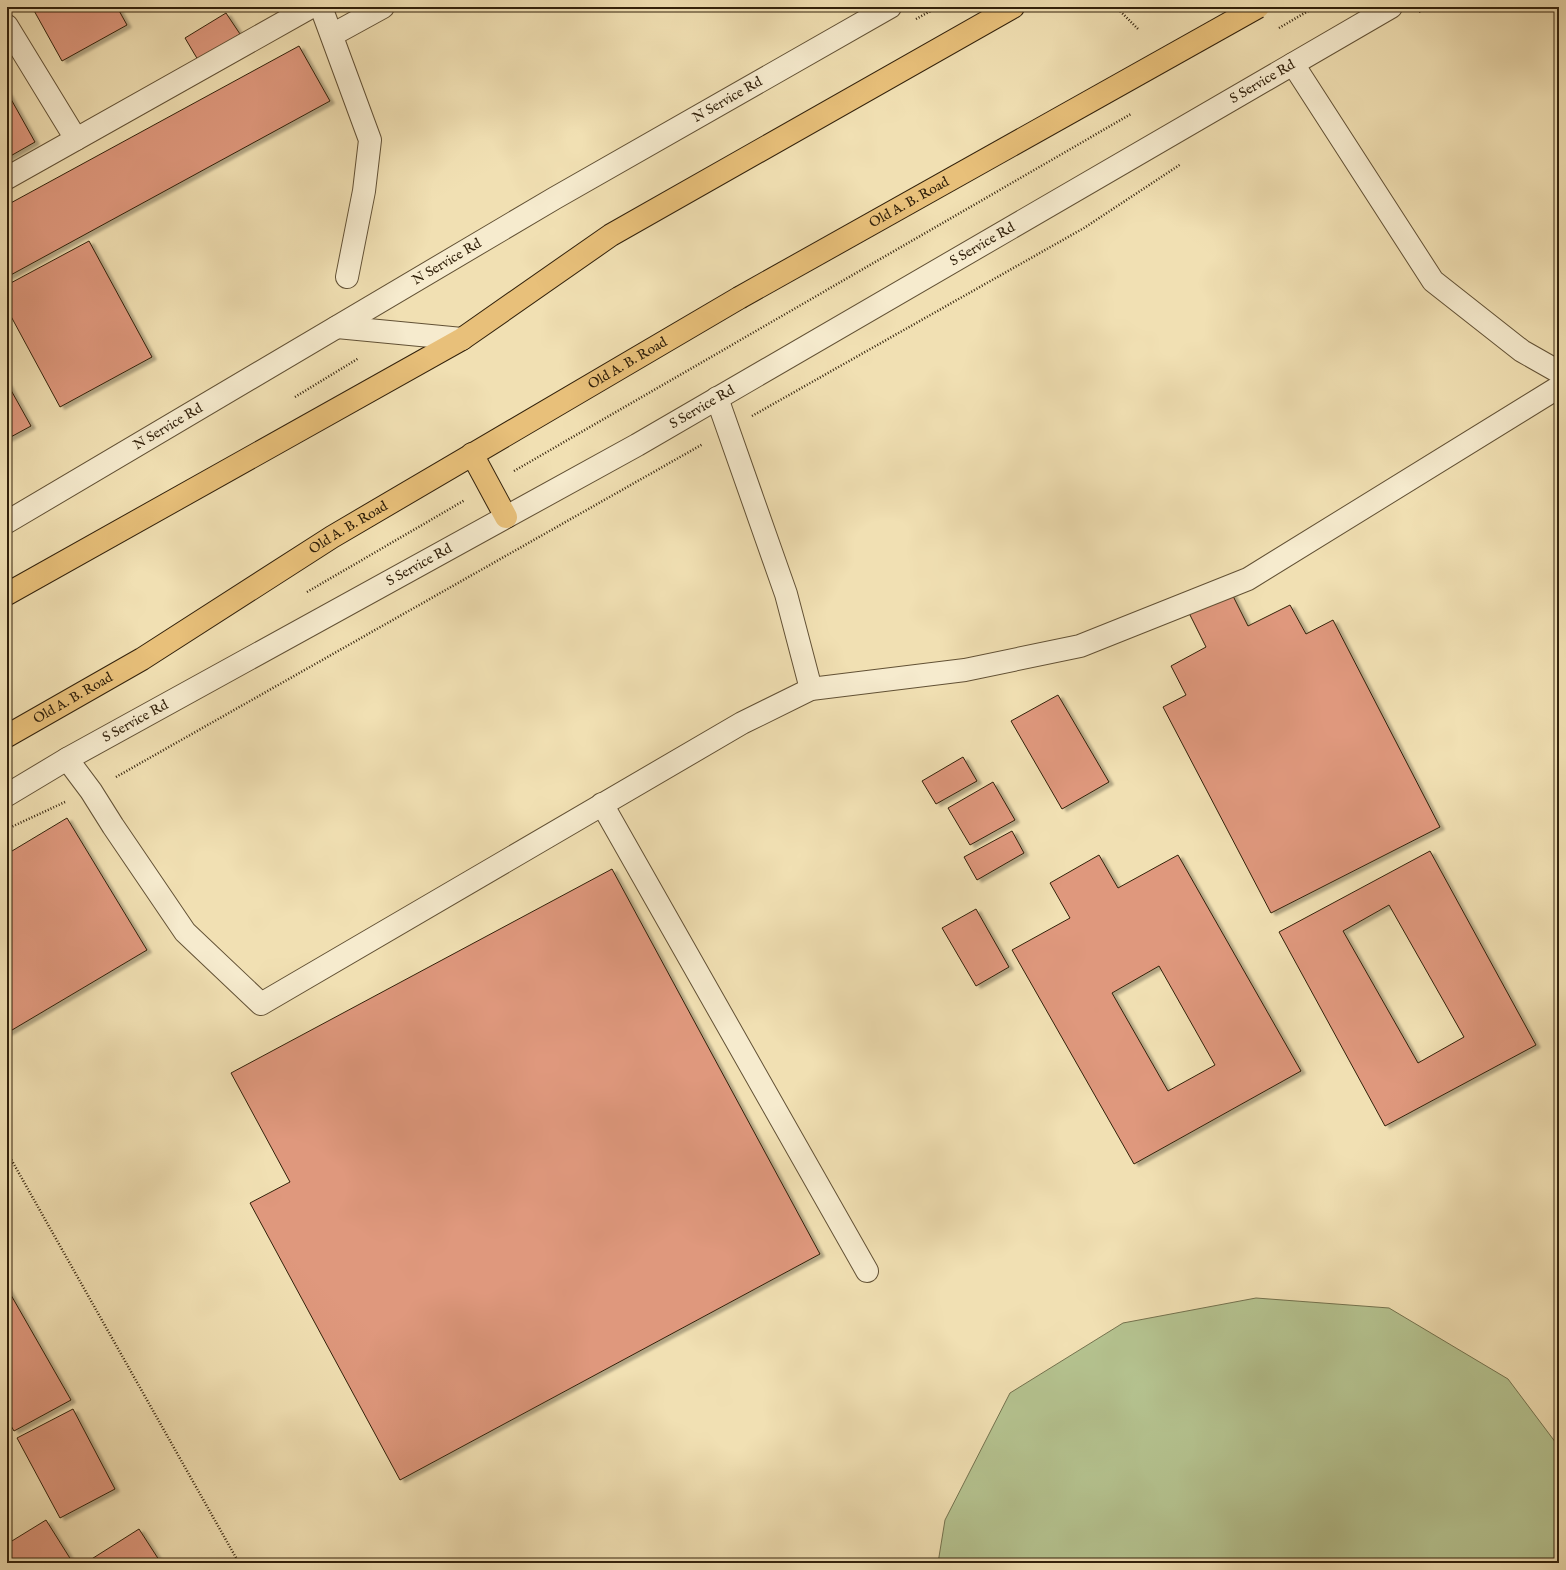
<svg xmlns="http://www.w3.org/2000/svg" width="1566" height="1570" viewBox="0 0 1566 1570" font-family="'IM FELL English',serif">
<style>
.green{fill:#b5c390;stroke:#74724e}
.building{fill:#df987d;stroke:#32210b;fill-rule:evenodd;filter:url(#shadow)}
.lines{fill:none;stroke-linecap:round;stroke-linejoin:round}
.minor-casing{stroke:#625135;stroke-width:24}
.major-casing{stroke:#32210b;stroke-width:24}
.path{stroke:#32210b;stroke-width:2.5;stroke-dasharray:1 2;stroke-linecap:butt}
.minor{stroke:#f6ebce;stroke-width:22}
.major{stroke:#e8c07a;stroke-width:22}
.major-bridge-casing{stroke:#32210b;stroke-width:24;stroke-linecap:butt}
.major-bridge{stroke:#e8c07a;stroke-width:22}
.labels{text-anchor:middle;dominant-baseline:central;stroke-width:3.5;stroke-linejoin:round;paint-order:stroke}
.street-label{font-size:14px;fill:#32210b;stroke:#f6ebce}
</style>
<defs>
<filter id="shadow"><feDropShadow dx="4.5" dy="2.5" stdDeviation="1" flood-color="#0004"/></filter>
</defs>
<rect width="100%" height="100%" fill="#f1e0b3"/>
<filter id="stains"><feTurbulence type="fractalNoise" baseFrequency=".005" numOctaves="4"/><feColorMatrix values="0 0 0 0 .2 0 0 0 0 .09 0 0 0 0 .02 0 0 0 .5 -.17"/></filter>
<radialGradient id="worn" r=".72"><stop offset=".6" stop-color="#630" stop-opacity="0"/><stop offset="1" stop-color="#630" stop-opacity=".3"/></radialGradient>
<path class="green" d="M1256 1298 1389 1308 1508 1379 1559 1447V1563H938L945 1520 1010 1393 1123 1323Z"/>
<path class="building" d="M32 7H117L127 25 62 61Z
M226 13 240 34 198 60 185 38Z
M299 46 330 101 7 277V205Z
M7 92 35 142 7 158Z
M89 241 152 357 60 407 7 309V285Z
M7 383 31 426 7 439Z
M1231 592 1248 626 1290 605 1306 634 1333 620 1440 827 1271 913 1163 707 1186 695 1171 666 1206 647 1189 613Z
M1058 695 1109 782 1062 809 1011 721Z
M963 757 977 781 936 804 922 781Z
M993 782 1015 820 970 845 948 808Z
M67 818 147 950 7 1033V854Z
M1012 831 1024 853 977 880 964 857Z
M1430 851 1536 1045 1385 1126 1279 932ZM1389 905 1464 1037 1418 1063 1343 931Z
M1099 855 1118 888 1178 855 1301 1071 1134 1164 1012 950 1070 918 1050 883ZM1159 966 1215 1065 1168 1091 1112 993Z
M612 869 820 1254 400 1480 250 1203 290 1182 231 1073Z
M976 909 1009 967 976 986 942 928Z
M7 1288 71 1400 14 1431 7 1419Z
M73 1409 115 1489 60 1518 17 1438Z
M46 1520 73 1563H7V1544Z
M139 1529 161 1563H91L90 1560Z"/>
<g class="lines">
<g class="minor-casing">
<g id="minor">
<path d="M321 7 370 140 364 191 347 277"/>
<path d="M7 26 76 139"/>
<path d="M332 35 383 7"/>
<path d="M1293 64 1433 281 1522 351 1559 372"/>
<path d="M7 178 311 7"/>
<path d="M337 327 462 339"/>
<path d="M717 398 786 594 811 689"/>
<path id="s1" d="M7 522 555 198 890 7"/>
<path d="M67 759 91 791 113 826 185 932 261 1004 742 723 811 689 965 670 1080 646 1248 579 1559 387"/>
<path id="s2" d="M7 795 67 759 637 445 1391 7"/>
<path d="M602 804 867 1271"/>
</g>
</g>
<g class="major-casing">
<g id="major">
<path d="M472 454 506 517"/>
<path d="M7 594 462 339 611 235 1013 7"/>
<path id="s3" d="M7 736 142 659 332 537 739 298"/>
</g>
</g>
<path class="path" d="M1116 7 1139 30
M1419 12 1427 7
M916 19 938 7
M1279 28 1315 7
M295 397 359 358
M752 416 1084 228 1181 164
M514 471 1131 114
M307 592 465 500
M116 777 703 444
M7 829 65 802
M7 1152 239 1563"/>
<use href="#minor" class="minor"/>
<use href="#major" class="major"/>
<g class="major-bridge-casing">
<g id="major-bridge">
<path id="s4" d="M739 298 1258 7"/>
</g>
</g>
<use href="#major-bridge" class="major-bridge"/>
</g>
<g class="labels">
<g class="street-label">
<text stroke="none"><textPath href="#s2" startOffset="1444">S Service Rd</textPath></text>
<text stroke="none"><textPath href="#s1" startOffset="835">N Service Rd</textPath></text>
<text stroke="none"><textPath href="#s4" startOffset="195">Old A. B. Road</textPath></text>
<text stroke="none"><textPath href="#s2" startOffset="1120">S Service Rd</textPath></text>
<text stroke="none"><textPath href="#s1" startOffset="511">N Service Rd</textPath></text>
<text stroke="none"><textPath href="#s3" startOffset="724">Old A. B. Road</textPath></text>
<text stroke="none"><textPath href="#s2" startOffset="796">S Service Rd</textPath></text>
<text stroke="none"><textPath href="#s1" startOffset="187">N Service Rd</textPath></text>
<text stroke="none"><textPath href="#s3" startOffset="400">Old A. B. Road</textPath></text>
<text stroke="none"><textPath href="#s2" startOffset="472">S Service Rd</textPath></text>
<text stroke="none"><textPath href="#s3" startOffset="76">Old A. B. Road</textPath></text>
<text stroke="none"><textPath href="#s2" startOffset="148">S Service Rd</textPath></text>
</g>
</g>
<rect width="1566" height="1570" fill="none" stroke="#f1e0b3" stroke-width="24"/>
<rect x="8" y="8" width="1550" height="1554" fill="none" stroke="#32210b" stroke-width="2"/>
<rect x="12" y="12" width="1542" height="1546" fill="none" stroke="#32210b"/>
<rect width="100%" height="100%" filter="url(#stains)"/>
<rect width="100%" height="100%" fill="url(#worn)"/>
</svg>
